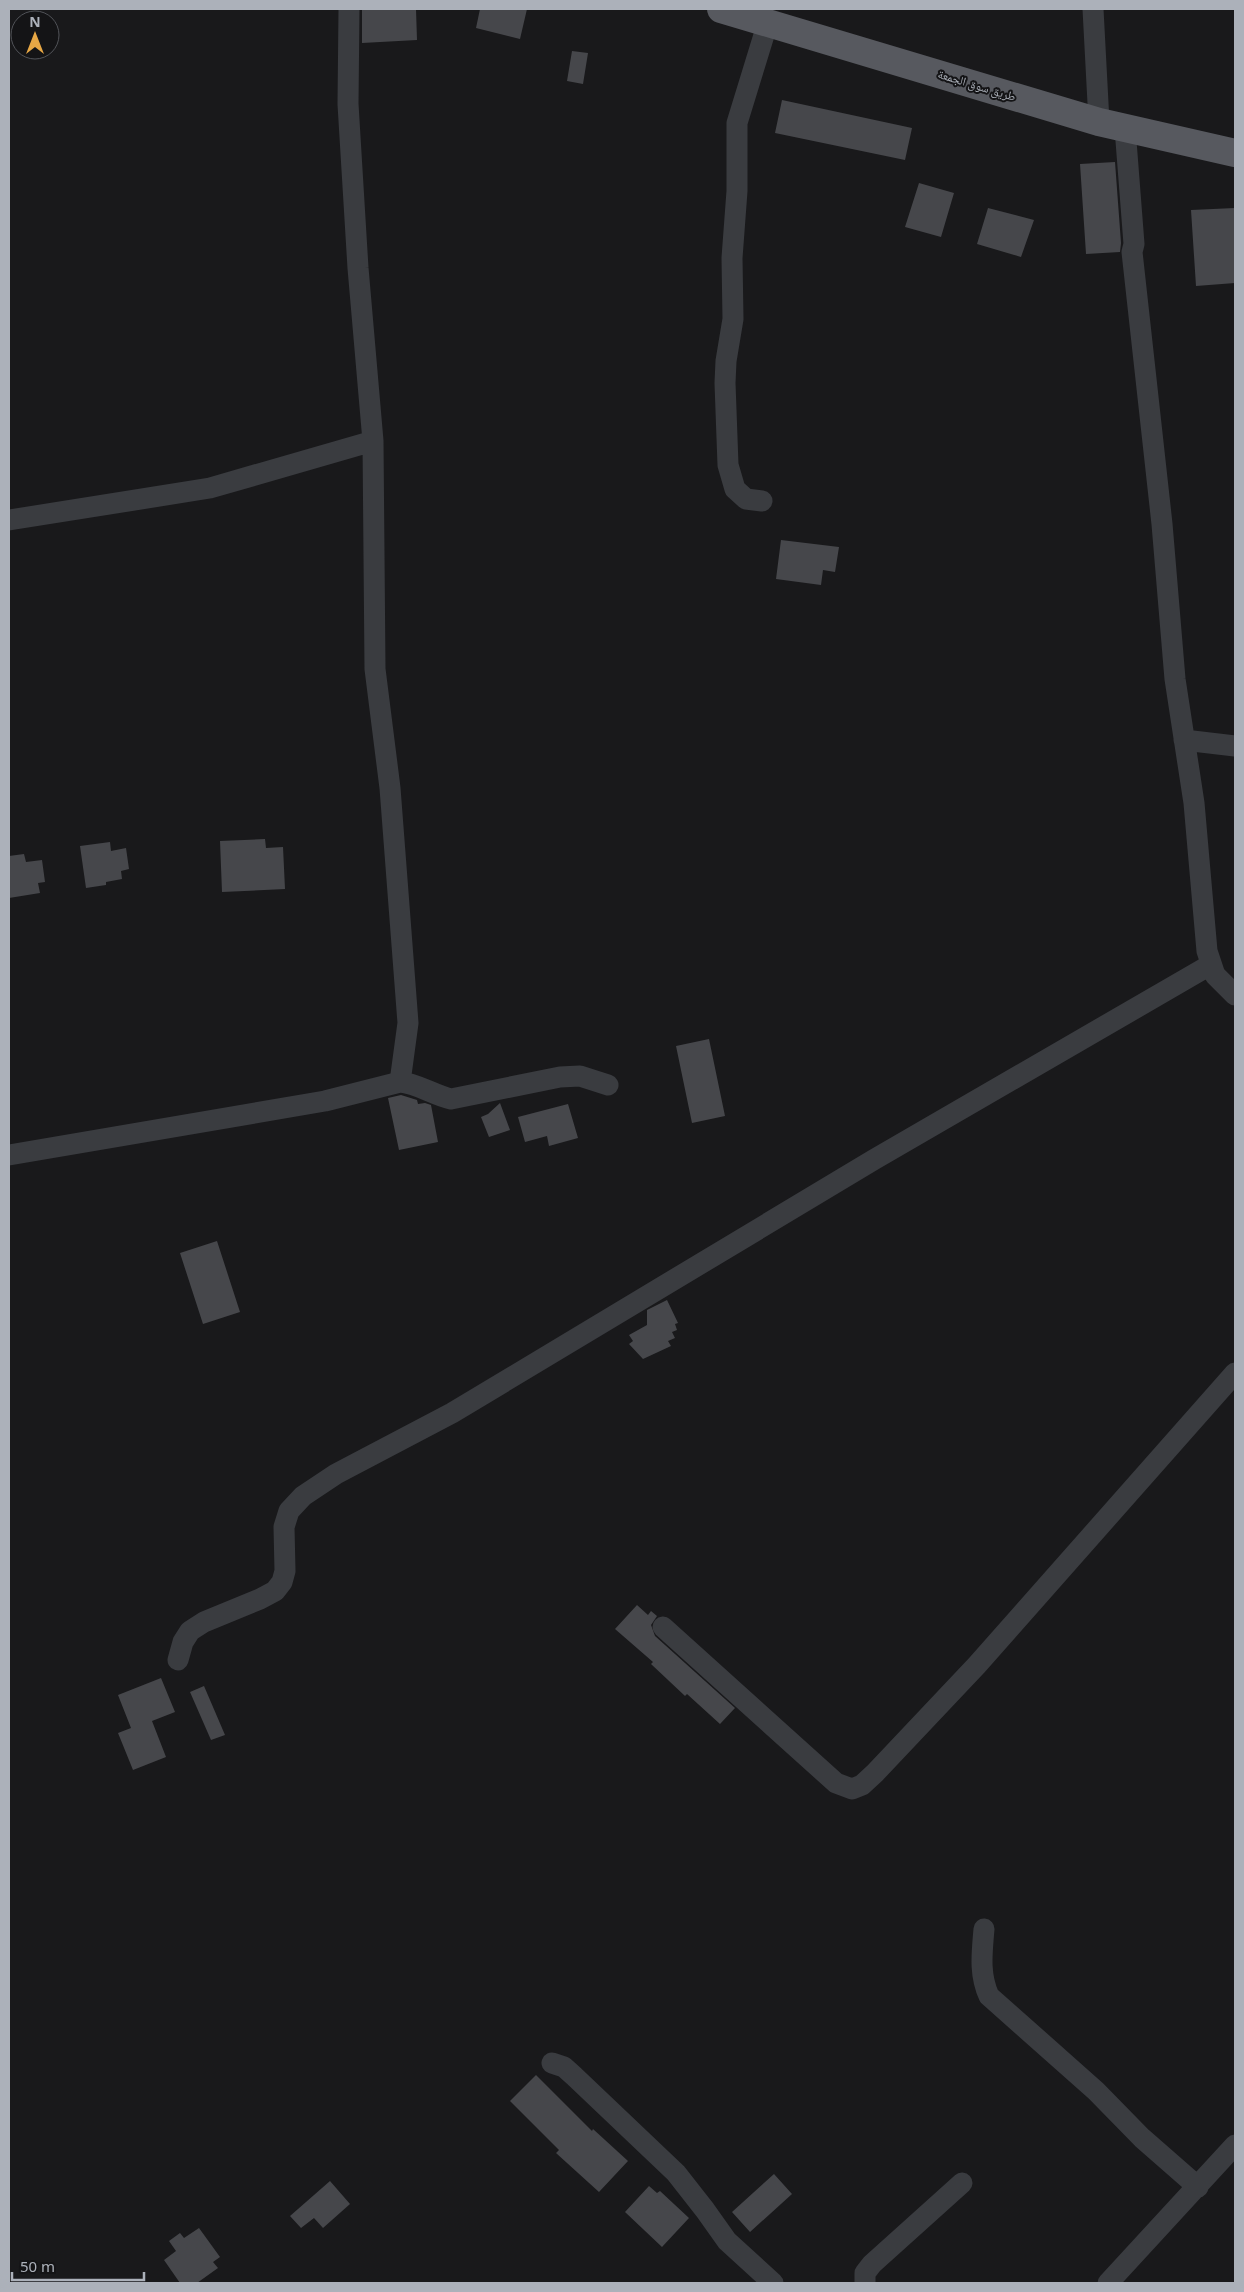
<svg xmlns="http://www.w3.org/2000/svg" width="1244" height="2292" viewBox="0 0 1244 2292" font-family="'Noto Sans','Noto Naskh Arabic',sans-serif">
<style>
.building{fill:#46474b}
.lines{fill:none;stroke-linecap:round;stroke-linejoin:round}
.minor{stroke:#3a3c40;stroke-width:21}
.primary{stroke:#57595f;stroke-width:28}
.labels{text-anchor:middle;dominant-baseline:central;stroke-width:4;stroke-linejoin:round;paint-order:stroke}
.street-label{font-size:12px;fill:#acb1ba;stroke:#141416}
</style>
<rect width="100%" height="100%" fill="#19191b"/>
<path class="building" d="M362 9H416L417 40 362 43Z
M480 9H527L520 39 476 28Z
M572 51 588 53 583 84 567 81Z
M782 100 912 128 905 160 775 133Z
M1115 162 1121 243 1120 252 1086 254 1080 164Z
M919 183 954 193 941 237 905 227Z
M988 208 1034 220 1021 257 977 244Z
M1235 208V283L1196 286 1191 210Z
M781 540 839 547 835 572 823 570 821 585 776 579Z
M265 839 266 848 283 847 285 889 222 892 220 841Z
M110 842 111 851 126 848 129 869 121 871 122 879 106 882V885L86 888 80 846Z
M24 854 26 862 42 860 45 882 38 883 40 893 9 898V856Z
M709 1039 725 1116 692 1123 676 1046Z
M401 1095 417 1100 418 1104 425 1103 431 1105 438 1142 399 1150 388 1098Z
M500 1103 510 1130 489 1137 481 1117 488 1114Z
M568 1104 578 1138 549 1146 547 1136 525 1142 518 1117Z
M217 1241 240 1312 203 1324 180 1253Z
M667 1300 678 1323 675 1324 677 1330 672 1332 675 1338 668 1341 671 1346 643 1359 629 1344 633 1341 629 1335 647 1325V1310Z
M637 1605 648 1615 651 1611 657 1616 651 1625 655 1636 735 1708 720 1724 687 1694 685 1696 651 1664 653 1662 615 1629Z
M161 1678 175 1712 152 1721 166 1757 133 1770 118 1733 131 1728 118 1695Z
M204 1686 225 1735 211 1740 190 1692Z
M536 2075 592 2131 593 2129 628 2161 599 2192 556 2153 559 2150 510 2101Z
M774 2174 792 2194 750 2232 732 2212Z
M330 2181 350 2204 323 2228 314 2218 301 2228 290 2216Z
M649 2186 657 2193 660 2191 689 2218 662 2247 625 2212Z
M199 2228 220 2257 213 2262 218 2268 197 2283H180L164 2260 176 2251 169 2241 180 2233 184 2238Z"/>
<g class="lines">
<path class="minor" d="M349 9 348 104 358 268 373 441 375 669 390 788 408 1023 400 1082
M1093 9 1099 122
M1125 128 1134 244 1132 252 1162 524 1175 679 1194 803 1207 951 1215 975 1235 995
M762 501 746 499 735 489 728 465 725 383 726 361 733 319 732 258 737 191V123L768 22
M9 520 210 488 373 441
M1184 740 1235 746
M9 1155 325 1101 400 1082C416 1083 434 1095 451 1099L560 1077 580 1076 608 1085
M663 1627 836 1783 852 1789 862 1785 875 1773 977 1665 1235 1373
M178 1660 183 1642 190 1631 204 1622 260 1599 275 1591 282 1582 285 1571 284 1527 289 1511 303 1496 336 1474 452 1413 875 1159 1210 965
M984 1929C982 1953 979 1974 989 1996L1096 2091 1142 2138 1198 2187
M552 2063 564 2067 574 2076 676 2173 705 2210 727 2241 773 2283
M865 2283V2273L872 2264 962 2183
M1108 2283 1235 2145"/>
<path class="primary" d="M721 9 1099 122 1235 153"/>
</g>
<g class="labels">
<g class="street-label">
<text transform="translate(977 85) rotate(17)">طريق سوق الجمعة</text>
</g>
</g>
<rect width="1244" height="2292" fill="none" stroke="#acb1ba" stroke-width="20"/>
<g transform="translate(35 35)"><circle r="24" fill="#141416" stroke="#515358"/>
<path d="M0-4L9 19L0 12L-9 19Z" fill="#e7a745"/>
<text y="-8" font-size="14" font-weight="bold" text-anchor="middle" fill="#acb1ba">N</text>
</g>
<path d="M12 2272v8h132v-8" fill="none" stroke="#acb1ba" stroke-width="2.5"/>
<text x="20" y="2272" font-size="15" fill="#acb1ba" stroke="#141416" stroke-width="4" paint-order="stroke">50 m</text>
</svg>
